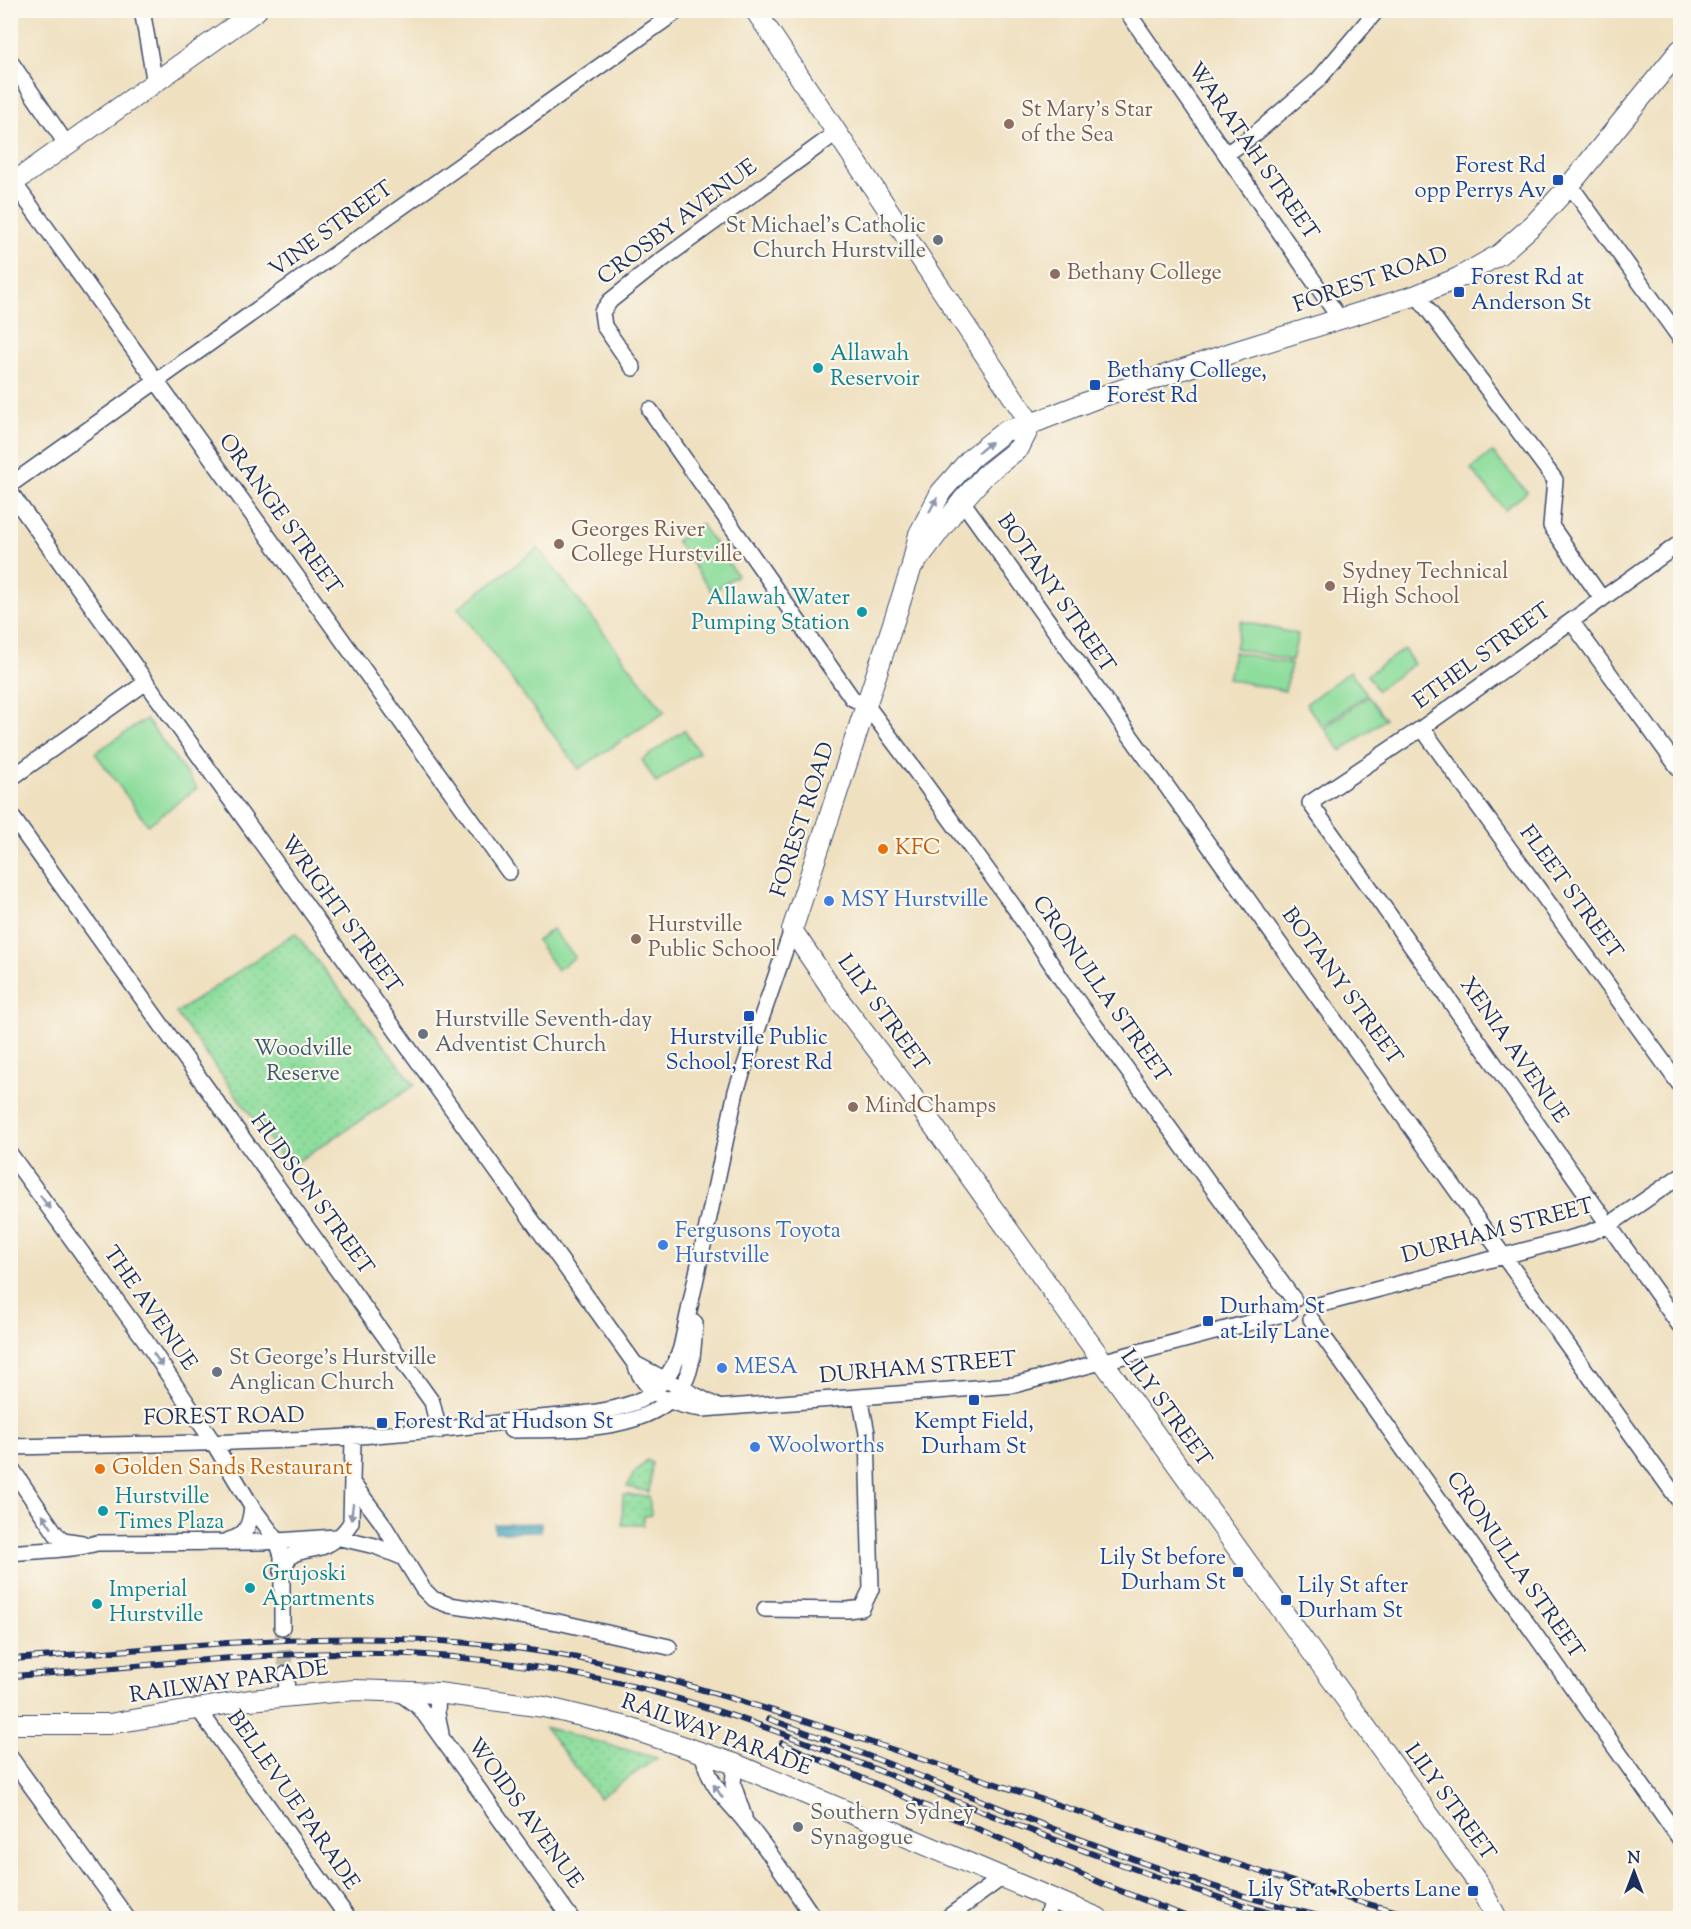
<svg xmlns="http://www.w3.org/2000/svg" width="1691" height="1929" viewBox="0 0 1691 1929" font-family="'Sorts Mill Goudy',serif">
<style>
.grass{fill:url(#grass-dots);stroke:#54867d;stroke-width:1.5}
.garden{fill:#8ddd9c;stroke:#54867d;stroke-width:1.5}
.water{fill:url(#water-rules);stroke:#2c6c8e;stroke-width:1.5}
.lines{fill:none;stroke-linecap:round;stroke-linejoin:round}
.minor-tunnel{stroke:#c5bdac;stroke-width:15;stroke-dasharray:15 8;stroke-linecap:butt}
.minor-casing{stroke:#3b4a6d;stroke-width:18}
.major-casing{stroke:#3b4a6d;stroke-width:22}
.minor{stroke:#fff;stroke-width:15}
.major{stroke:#fff;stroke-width:20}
.rail-casing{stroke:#1b2f5e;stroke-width:6}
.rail{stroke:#fbf7ec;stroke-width:4;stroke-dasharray:11;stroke-linecap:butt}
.oneway{fill:#8d97ae}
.education-dot{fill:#8d6e63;stroke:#fbf7ec;stroke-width:2}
.transit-dot{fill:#1a4fb4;stroke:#fbf7ec;stroke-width:2}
.worship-dot{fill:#6b7280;stroke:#fbf7ec;stroke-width:2}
.culture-dot{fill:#0f9aa8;stroke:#fbf7ec;stroke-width:2}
.food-dot{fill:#e8710a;stroke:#fbf7ec;stroke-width:2}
.shop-dot{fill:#3f7fe0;stroke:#fbf7ec;stroke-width:2}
.labels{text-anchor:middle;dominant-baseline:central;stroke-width:4.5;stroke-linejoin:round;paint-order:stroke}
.education-label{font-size:22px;fill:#785e54;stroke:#fbf7ec;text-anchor:start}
.street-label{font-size:22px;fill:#1b2f5e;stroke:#fbf7ec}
.transit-label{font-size:22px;fill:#164399;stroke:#fbf7ec;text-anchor:start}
.worship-label{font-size:22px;fill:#5b616d;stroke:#fbf7ec;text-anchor:start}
.culture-label{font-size:22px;fill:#0d838f;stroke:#fbf7ec;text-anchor:start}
.food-label{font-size:22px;fill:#c56008;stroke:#fbf7ec;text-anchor:start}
.shop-label{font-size:22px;fill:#366cbe;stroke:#fbf7ec;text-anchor:start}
.park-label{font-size:22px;fill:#385a6e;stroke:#fbf7ec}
</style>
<defs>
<pattern id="grass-dots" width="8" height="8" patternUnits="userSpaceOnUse" patternTransform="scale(1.5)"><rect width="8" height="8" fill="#8ddd9c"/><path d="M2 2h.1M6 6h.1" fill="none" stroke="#79be89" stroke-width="1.8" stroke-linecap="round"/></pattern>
<pattern id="water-rules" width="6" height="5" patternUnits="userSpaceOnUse" patternTransform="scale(1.5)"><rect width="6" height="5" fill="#3ea8be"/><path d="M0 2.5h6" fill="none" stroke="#33899e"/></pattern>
</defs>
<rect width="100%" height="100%" fill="#fbf7ec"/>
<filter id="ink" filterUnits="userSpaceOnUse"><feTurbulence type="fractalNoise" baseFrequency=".0167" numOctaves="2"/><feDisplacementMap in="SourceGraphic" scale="12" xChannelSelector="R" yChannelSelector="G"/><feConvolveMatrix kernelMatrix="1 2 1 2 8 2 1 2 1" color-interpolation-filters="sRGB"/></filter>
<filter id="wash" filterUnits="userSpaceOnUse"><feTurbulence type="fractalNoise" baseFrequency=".008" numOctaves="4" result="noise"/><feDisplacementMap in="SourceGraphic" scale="24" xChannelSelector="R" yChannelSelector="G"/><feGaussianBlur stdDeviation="1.35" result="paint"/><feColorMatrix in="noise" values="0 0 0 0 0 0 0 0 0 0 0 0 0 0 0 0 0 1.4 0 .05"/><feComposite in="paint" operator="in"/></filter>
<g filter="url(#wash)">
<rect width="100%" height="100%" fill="#efe0c0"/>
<path class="grass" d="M295 933 415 1085 289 1167 176 1013Z
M647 1460 652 1463 649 1492 627 1487 634 1473Z
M623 1495 649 1496 651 1515 644 1516 643 1525H622Z
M545 1728H547L657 1758 599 1798Z"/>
<path class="garden" d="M1492 452 1527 492 1505 510 1471 469Z
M701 524 737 575 712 592 676 541Z
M538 548 665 712 579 769 458 608Z
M1241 621 1298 634 1292 661 1235 648Z
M1404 649 1414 664 1377 690 1367 675Z
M1234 652 1291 664 1285 691 1228 679Z
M1350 671 1367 694 1322 726 1306 704Z
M1368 696 1385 719 1341 751 1324 728Z
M146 719 197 788 148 825 95 753Z
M684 730 699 752 656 783 642 760Z
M552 929 575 957 557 970 537 941Z"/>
<path class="water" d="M541 1523V1531L495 1532 494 1524Z"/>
</g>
<g filter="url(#ink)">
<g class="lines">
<path class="minor-tunnel" d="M282 1627 286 1674"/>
<g class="minor-casing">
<path id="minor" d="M142 10 155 84
M1126 10 1340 319
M10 61 67 145
M1226 154 1255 134 1318 80 1377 10
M14 183 509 872
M1570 185 1680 338
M1417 295 1555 480 1551 526 1602 599
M633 368 604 326 602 312 610 301 655 265 836 133
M650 410 852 698 867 706 914 769 1014 907 1062 980 1294 1300
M10 485 679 10
M10 492 635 1364C645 1394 673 1406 703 1409L1014 1385 1290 1312
M962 501 1680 1502
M1680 543 1422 728 1310 803 1680 1326
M1571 621 1680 770
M1422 728 1680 1085
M10 779 145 683
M10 814 432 1402 439 1431
M10 1154 145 1340 213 1442 252 1507 277 1540 282 1556V1627
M1315 1306 1583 1235 1609 1225 1680 1176
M1311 1319 1680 1839
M635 1364 716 1406
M511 1430C561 1429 648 1434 680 1389 694 1372 693 1344 695 1323
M10 1447C180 1443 350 1444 519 1420 557 1415 600 1416 636 1402 658 1393 674 1370 681 1348L736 1091 792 930
M10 1466 56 1534 63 1540 82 1543
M353 1484 381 1521 423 1589 433 1599 449 1605 558 1622 669 1647
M229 1540C247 1536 250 1524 252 1507
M10 1553C40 1550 68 1551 97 1543L263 1542 336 1537 375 1546 402 1557
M283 1571C289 1550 299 1552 318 1548 331 1545 345 1533 351 1522L353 1439
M765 1609 847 1610 862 1608 871 1589 867 1433 860 1397
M286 1674 287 1695
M397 1691 420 1708 571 1918
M438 1693 437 1713 441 1734
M199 1710 348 1918
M703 1752C707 1785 727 1799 746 1823 771 1852 792 1887 814 1918
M10 1757 127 1918
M735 1764 733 1784 744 1817
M947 1918 1000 1879
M1047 1918 1051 1900"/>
</g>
<g class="major-casing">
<path id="major" d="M755 10 1031 424
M10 185 257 10
M916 562 962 501 985 475 1019 448 1031 424
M10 1724H109L250 1700 355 1690 438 1693 544 1707 623 1726 735 1764 1098 1918
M1497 1918 1478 1883 907 1089 840 1001 792 930 911 569 919 534 941 492 971 458 1005 431 1031 424 1097 398 1237 351 1417 295 1458 278 1500 254 1534 224 1570 185 1680 50"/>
</g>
<use href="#minor" class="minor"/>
<use href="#major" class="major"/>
<g class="rail-casing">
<path id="rail" d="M10 1659C190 1647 370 1623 550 1653 629 1666 707 1691 783 1714 923 1758 1061 1807 1200 1852 1274 1876 1348 1901 1424 1918
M10 1676C134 1668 258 1651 381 1653 465 1655 550 1667 631 1686 732 1711 829 1751 925 1789 1044 1836 1165 1884 1288 1918
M769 1719C955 1784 1134 1873 1327 1918
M782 1743 1108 1886 1190 1918"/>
</g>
<use href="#rail" class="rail"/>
</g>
<defs><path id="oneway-solid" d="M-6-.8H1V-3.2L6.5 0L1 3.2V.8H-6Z" transform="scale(1.5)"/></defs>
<g class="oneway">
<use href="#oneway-solid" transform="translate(985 447) rotate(-40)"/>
<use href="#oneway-solid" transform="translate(933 505) rotate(-62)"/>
<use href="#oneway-solid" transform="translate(45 1202) rotate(54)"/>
<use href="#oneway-solid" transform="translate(158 1360) rotate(56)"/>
<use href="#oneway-solid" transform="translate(352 1512) rotate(97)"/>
<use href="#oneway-solid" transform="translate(47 1521) rotate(-123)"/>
<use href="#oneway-solid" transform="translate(718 1791) rotate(-124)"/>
</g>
</g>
<g class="education-dot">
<circle cx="1009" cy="124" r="6"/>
<circle cx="1055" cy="274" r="6"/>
<circle cx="559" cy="544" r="6"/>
<circle cx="1330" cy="586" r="6"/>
<circle cx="636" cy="939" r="6"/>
<circle cx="853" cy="1107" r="6"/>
</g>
<g class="transit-dot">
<rect x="1552" y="174" width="12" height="12" rx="3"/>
<rect x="1453" y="286" width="12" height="12" rx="3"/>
<rect x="1089" y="379" width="12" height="12" rx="3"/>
<rect x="743" y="1010" width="12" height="12" rx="3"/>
<rect x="1202" y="1315" width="12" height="12" rx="3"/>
<rect x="968" y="1394" width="12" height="12" rx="3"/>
<rect x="376" y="1417" width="12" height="12" rx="3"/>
<rect x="1232" y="1566" width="12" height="12" rx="3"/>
<rect x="1280" y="1594" width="12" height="12" rx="3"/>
<rect x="1467" y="1885" width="12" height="12" rx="3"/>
</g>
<g class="worship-dot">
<circle cx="938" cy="240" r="6"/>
<circle cx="423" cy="1034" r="6"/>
<circle cx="217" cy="1372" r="6"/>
<circle cx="798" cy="1827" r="6"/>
</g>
<g class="culture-dot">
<circle cx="818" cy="368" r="6"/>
<circle cx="862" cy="612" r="6"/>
<circle cx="103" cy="1511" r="6"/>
<circle cx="250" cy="1588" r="6"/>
<circle cx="97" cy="1604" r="6"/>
</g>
<g class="food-dot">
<circle cx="883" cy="849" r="6"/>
<circle cx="100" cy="1469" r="6"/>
</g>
<g class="shop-dot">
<circle cx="829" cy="901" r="6"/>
<circle cx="663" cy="1245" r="6"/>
<circle cx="722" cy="1368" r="6"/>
<circle cx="755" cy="1447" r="6"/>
</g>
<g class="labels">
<g class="education-label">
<text x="1021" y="111">St Mary's Star<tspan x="1021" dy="25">of the Sea</tspan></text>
<text x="1067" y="274">Bethany College</text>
<text x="571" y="531">Georges River<tspan x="571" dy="25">College Hurstville</tspan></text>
<text x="1342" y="573">Sydney Technical<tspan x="1342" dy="25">High School</tspan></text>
<text x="648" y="926">Hurstville<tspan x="648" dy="25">Public School</tspan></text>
<text x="865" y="1107">MindChamps</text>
</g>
<g class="street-label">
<text transform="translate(1252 152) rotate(55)">WARATAH STREET</text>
<text transform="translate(678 223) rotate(-37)">CROSBY AVENUE</text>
<text transform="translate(332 230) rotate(-36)">VINE STREET</text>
<text transform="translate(1371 281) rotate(-19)">FOREST ROAD</text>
<text transform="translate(279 515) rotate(54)">ORANGE STREET</text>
<text transform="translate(1055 594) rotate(55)">BOTANY STREET</text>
<text transform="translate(1483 657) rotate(-36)">ETHEL STREET</text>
<text transform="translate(804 820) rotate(-72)">FOREST ROAD</text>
<text transform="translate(1570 893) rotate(54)">FLEET STREET</text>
<text transform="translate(340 915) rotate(54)">WRIGHT STREET</text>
<text transform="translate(1341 987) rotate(54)">BOTANY STREET</text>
<text transform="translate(1100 990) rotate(55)">CRONULLA STREET</text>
<text transform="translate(882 1014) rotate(54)">LILY STREET</text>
<text transform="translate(1513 1051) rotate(55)">XENIA AVENUE</text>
<text transform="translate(311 1195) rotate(54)">HUDSON STREET</text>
<text transform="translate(1498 1232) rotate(-15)">DURHAM STREET</text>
<text transform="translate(149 1309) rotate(55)">THE AVENUE</text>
<text transform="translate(918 1369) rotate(-5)">DURHAM STREET</text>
<text transform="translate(1165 1409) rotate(54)">LILY STREET</text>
<text transform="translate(224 1418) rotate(-1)">FOREST ROAD</text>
<text transform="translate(1514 1566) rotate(55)">CRONULLA STREET</text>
<text transform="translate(229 1683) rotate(-8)">RAILWAY PARADE</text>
<text transform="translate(716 1736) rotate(20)">RAILWAY PARADE</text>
<text transform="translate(292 1801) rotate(55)">BELLEVUE PARADE</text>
<text transform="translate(1449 1803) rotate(54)">LILY STREET</text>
<text transform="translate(524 1814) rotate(54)">WOIDS AVENUE</text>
</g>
<g class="transit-label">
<text x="1546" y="167" text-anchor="end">Forest Rd<tspan x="1546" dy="25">opp Perrys Av</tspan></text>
<text x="1471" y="279">Forest Rd at<tspan x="1471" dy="25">Anderson St</tspan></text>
<text x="1107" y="372">Bethany College,<tspan x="1107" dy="25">Forest Rd</tspan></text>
<text x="749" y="1039" text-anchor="middle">Hurstville Public<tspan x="749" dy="25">School, Forest Rd</tspan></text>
<text x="1220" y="1308">Durham St<tspan x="1220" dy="25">at Lily Lane</tspan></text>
<text x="394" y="1423">Forest Rd at Hudson St</text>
<text x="974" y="1423" text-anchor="middle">Kempt Field,<tspan x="974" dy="25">Durham St</tspan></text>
<text x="1226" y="1559" text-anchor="end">Lily St before<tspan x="1226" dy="25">Durham St</tspan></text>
<text x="1298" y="1587">Lily St after<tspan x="1298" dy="25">Durham St</tspan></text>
<text x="1461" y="1891" text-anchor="end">Lily St at Roberts Lane</text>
</g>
<g class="worship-label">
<text x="926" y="227" text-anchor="end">St Michael's Catholic<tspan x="926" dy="25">Church Hurstville</tspan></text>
<text x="435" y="1021">Hurstville Seventh-day<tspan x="435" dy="25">Adventist Church</tspan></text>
<text x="229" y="1359">St George's Hurstville<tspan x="229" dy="25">Anglican Church</tspan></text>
<text x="810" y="1814">Southern Sydney<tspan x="810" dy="25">Synagogue</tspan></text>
</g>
<g class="culture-label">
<text x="830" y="355">Allawah<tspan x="830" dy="25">Reservoir</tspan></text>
<text x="850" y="599" text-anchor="end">Allawah Water<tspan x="850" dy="25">Pumping Station</tspan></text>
<text x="115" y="1498">Hurstville<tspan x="115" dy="25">Times Plaza</tspan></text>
<text x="262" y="1575">Grujoski<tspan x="262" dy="25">Apartments</tspan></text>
<text x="109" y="1591">Imperial<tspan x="109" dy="25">Hurstville</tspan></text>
</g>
<g class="food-label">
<text x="895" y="849">KFC</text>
<text x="112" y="1469">Golden Sands Restaurant</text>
</g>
<g class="shop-label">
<text x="841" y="901">MSY Hurstville</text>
<text x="675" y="1232">Fergusons Toyota<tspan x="675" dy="25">Hurstville</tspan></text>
<text x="734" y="1368">MESA</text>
<text x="767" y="1447">Woolworths</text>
</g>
<g class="park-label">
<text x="303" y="1050">Woodville<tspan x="303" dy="25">Reserve</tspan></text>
</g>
</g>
<rect width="1691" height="1929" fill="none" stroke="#fbf7ec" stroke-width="36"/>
<g transform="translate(1634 1872)" stroke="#fbf7ec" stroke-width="4.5" paint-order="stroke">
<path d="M0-4.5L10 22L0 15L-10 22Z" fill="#1b2f5e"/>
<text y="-9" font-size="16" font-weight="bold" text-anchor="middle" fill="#1b2f5e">N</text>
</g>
</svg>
